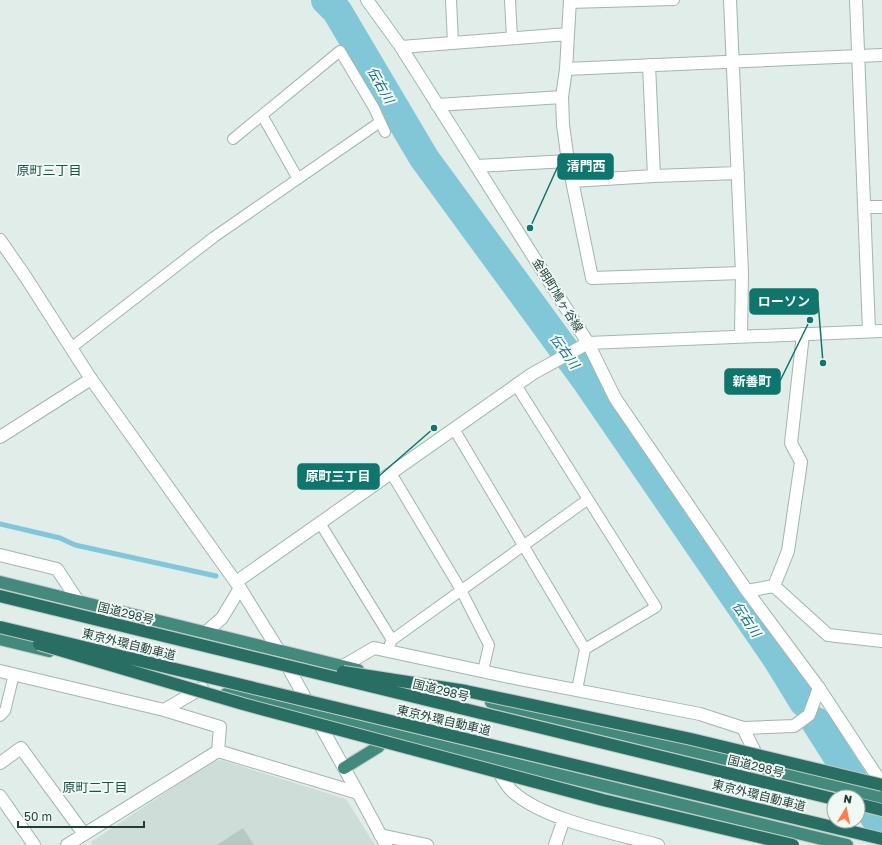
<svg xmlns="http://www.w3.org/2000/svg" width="882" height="845" viewBox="0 0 882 845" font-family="'Golos Text','Noto Sans JP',sans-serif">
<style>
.built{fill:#ceddd7}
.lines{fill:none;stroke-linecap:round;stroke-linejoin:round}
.stream{stroke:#82c7d8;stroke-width:5}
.river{stroke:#82c7d8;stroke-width:30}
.building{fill:#b5c8c1}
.service-casing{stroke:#a2b5b0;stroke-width:12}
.minor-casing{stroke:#a2b5b0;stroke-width:14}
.tertiary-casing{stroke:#a2b5b0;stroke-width:14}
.secondary-casing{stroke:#9dbab1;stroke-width:14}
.trunk-casing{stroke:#c0c9c7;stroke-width:14}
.motorway-casing{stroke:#c0c9c7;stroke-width:14}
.service{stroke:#fff;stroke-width:10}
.minor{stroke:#fff;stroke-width:12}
.tertiary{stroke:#fff;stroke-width:12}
.secondary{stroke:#fff;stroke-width:12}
.trunk{stroke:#448a7c;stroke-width:12}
.motorway{stroke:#286e62;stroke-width:12}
.motorway-bridge-casing{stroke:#c0c9c7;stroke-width:14;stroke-linecap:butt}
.motorway-bridge{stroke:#286e62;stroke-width:12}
.labels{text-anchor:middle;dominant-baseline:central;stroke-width:4;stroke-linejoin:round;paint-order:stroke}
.street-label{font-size:12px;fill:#1f3f38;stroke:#f1f9f5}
.water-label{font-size:13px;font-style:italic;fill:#136b81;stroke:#f1f9f5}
.neighbourhood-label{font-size:13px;fill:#195347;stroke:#f1f9f5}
.leader{fill:none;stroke:#0f766e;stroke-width:1.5}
.callout-dot{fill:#0f766e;stroke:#f1f9f5;stroke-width:1.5}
.callout{fill:#0f766e;stroke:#0f766e;stroke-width:1.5}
.callout-label{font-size:13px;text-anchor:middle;font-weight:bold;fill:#fff}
</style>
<rect width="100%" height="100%" fill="#e0ede8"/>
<path class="built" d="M221 760 346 799 375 845H93L91 842 213 761Z"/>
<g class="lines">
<path class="stream" d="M0 524 60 538 75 545 216 576"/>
<path class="river" d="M326 0 337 11 424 158 587 381 777 658 804 702
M816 722 853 780
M866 803 882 828"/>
</g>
<path class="building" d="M243 828 254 845H217Z"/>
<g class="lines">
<g class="service-casing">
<path id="service" d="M451 0 453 43
M510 0 512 38
M569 3 674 0
M262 115 298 179
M233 139 340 51 374 108 385 132
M71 348 214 237 380 122
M516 385 656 607 585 649
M454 429 585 649 577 690
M391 473 461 590 489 645 483 671
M320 523 392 640 390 644
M392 640 587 500
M0 716 5 711 14 674"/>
</g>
<g class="minor-casing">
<path id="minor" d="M570 0 566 69 562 97 563 125 568 161 592 278 742 273
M730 0 742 273 741 336
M856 0 869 331
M401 47 568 34
M649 65 654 176
M566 69 882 55
M437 105 562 97
M476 166 568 161
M572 181 654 176 738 173
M864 207H882
M0 437 91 379
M0 555 57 569 78 601
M774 586 788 551 801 462 791 443 803 334
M747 591 774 586 828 635 882 641
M343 666 374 648 519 679 700 714 743 728 760 762
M0 671 164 710 220 727 218 751
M164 710 202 688
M743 728 794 726 809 715 819 688
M0 763 21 748 84 834
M495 767C501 775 506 786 513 792 546 821 615 833 658 845
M0 796 34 845
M380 835 427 845
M67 845 218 751 358 793 386 845
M555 845 564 819"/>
</g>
<g class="tertiary-casing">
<path id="tertiary" d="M0 240 25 276 91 379 240 588 279 651 358 793
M236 582 532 374 588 343 615 398 747 591 819 688 882 784
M205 633 222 618 240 588"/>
</g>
<g class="secondary-casing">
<path id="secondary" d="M367 0 401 47 588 343 882 331"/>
</g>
<g class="trunk-casing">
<path id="trunk" d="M0 582 358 670
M0 639 49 651
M226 694 847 845
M491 702 882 797
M344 768 378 747 389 734"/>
</g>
<g class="motorway-casing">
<path id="motorway" d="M858 804 882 810"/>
</g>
<use href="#service" class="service"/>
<use href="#minor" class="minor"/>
<use href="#tertiary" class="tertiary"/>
<use href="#secondary" class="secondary"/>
<use href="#trunk" class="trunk"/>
<use href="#motorway" class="motorway"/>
<g class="motorway-bridge-casing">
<path id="motorway-bridge" d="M0 596 834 799
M0 627 882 839
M39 644 243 704 603 800 793 845
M343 672 466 691 691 739 882 785"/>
</g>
<use href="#motorway-bridge" class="motorway-bridge"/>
</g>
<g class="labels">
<g class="street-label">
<text transform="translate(558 295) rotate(58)">金明町鳩ヶ谷線</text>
<text transform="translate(126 613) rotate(14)">国道298号</text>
<text transform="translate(129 644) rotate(14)">東京外環自動車道</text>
<text transform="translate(441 690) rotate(14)">国道298号</text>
<text transform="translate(444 720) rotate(13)">東京外環自動車道</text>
<text transform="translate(756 766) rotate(14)">国道298号</text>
<text transform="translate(759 795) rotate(14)">東京外環自動車道</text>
</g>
<g class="water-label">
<text transform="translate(381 85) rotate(60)">伝右川</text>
<text transform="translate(565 351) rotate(54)">伝右川</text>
<text transform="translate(747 619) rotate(56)">伝右川</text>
</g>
<g class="neighbourhood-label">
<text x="49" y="170">原町三丁目</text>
<text x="95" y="787">原町二丁目</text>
</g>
</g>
<path class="leader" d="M530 228L558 166M823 363L818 301M810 320L780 381M434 428L379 476"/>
<g class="callout-dot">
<circle cx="530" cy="228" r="4"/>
<circle cx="823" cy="363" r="4"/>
<circle cx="810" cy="320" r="4"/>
<circle cx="434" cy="428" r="4"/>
</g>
<g class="callout">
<rect x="558" y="154" width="55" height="25" rx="4"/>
<rect x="750" y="289" width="68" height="25" rx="4"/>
<rect x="725" y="369" width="55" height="25" rx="4"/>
<rect x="298" y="464" width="81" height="25" rx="4"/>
</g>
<g class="callout-label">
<text x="586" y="171">清門西</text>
<text x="784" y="306">ローソン</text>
<text x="752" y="386">新善町</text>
<text x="338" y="481">原町三丁目</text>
</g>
<g transform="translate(846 809) rotate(10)"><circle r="19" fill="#f1f9f5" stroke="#9dafa9"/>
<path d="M0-3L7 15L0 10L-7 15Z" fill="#ff7f4c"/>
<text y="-6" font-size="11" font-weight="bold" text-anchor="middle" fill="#1f3f38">N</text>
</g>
<path d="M18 821v6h126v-6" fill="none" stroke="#1f3f38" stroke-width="2"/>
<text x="24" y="821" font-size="12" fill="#1f3f38" stroke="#f1f9f5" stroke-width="3" paint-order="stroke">50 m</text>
</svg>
